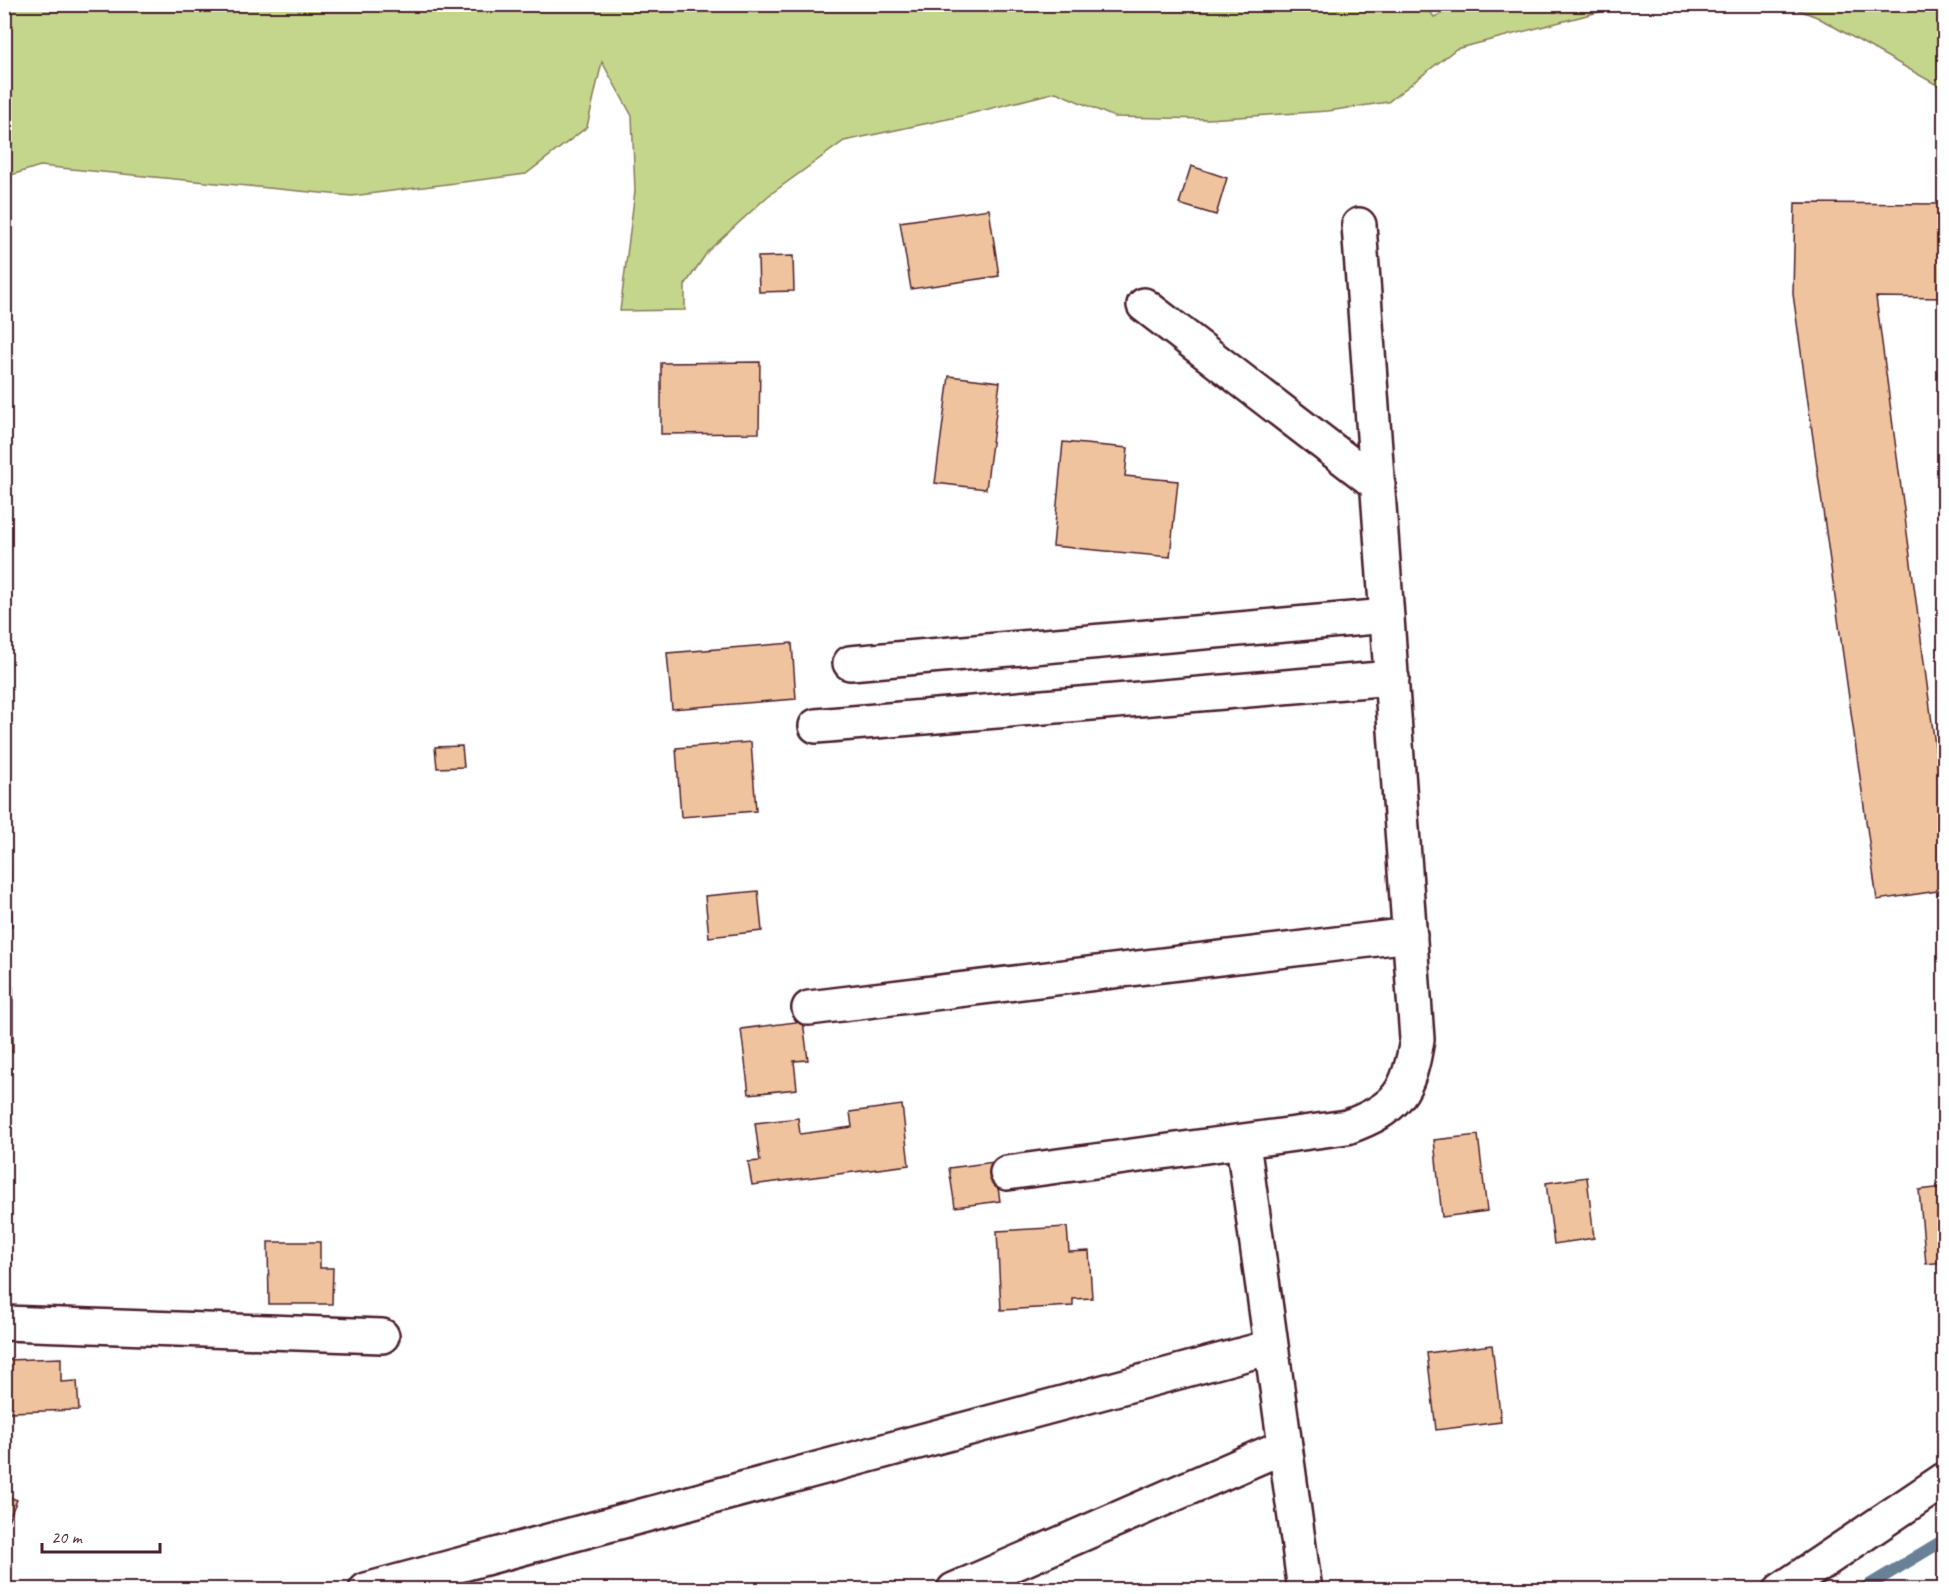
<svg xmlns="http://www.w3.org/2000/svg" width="1949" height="1594" viewBox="0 0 1949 1594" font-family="Caveat,sans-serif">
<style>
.green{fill:#c4d68b;stroke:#877a5b;stroke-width:1.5}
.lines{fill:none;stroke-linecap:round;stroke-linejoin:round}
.stream{stroke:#698196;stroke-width:12}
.building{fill:#eec39d;stroke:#4a1f2b;stroke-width:1.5}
.minor-casing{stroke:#4a1f2b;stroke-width:38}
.minor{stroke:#fff;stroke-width:33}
</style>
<rect width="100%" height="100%" fill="#fff"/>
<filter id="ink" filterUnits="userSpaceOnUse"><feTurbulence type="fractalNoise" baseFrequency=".0167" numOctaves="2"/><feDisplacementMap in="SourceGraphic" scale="12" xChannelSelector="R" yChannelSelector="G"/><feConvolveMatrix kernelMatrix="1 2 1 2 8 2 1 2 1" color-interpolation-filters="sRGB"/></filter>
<g filter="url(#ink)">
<path class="green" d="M1425 4 1434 17 1460 5H1613L1610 9 1456 49 1388 102 1328 111 1208 119 1114 117 1056 92 957 117 844 141 768 196 708 251 685 285V310L620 311 635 191 632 116 602 62 587 127 526 174 352 196 40 166 5 177V5Z
M1786 5H1944V89L1817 17Z"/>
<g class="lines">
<path class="stream" d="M1861 1590 1944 1540"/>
</g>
<path class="building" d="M1191 166 1227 178 1216 215 1179 204Z
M1795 203 1944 204V298L1876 297 1944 814V890L1877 900 1793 294Z
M989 209 999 276 911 289 900 222Z
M793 256 794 291 759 292 758 257Z
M760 362 759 433 661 434V363Z
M949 376 1000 382 986 489 935 483Z
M1063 442 1128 448 1125 476 1178 481 1170 557 1053 546Z
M792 643 796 699 672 709 667 653Z
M751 742 756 811 681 817 676 748Z
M462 746 464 767 437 768 435 747Z
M4 863H10L12 926H4Z
M758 891 762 931 709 937 705 896Z
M4 987H13V1052H4Z
M803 1021 808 1060 794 1061 797 1089 749 1094 741 1029Z
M902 1105 909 1165 752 1185 748 1162 760 1161 755 1123 798 1118 800 1134 852 1127 850 1112Z
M1478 1135 1487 1211 1442 1217 1434 1140Z
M994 1162 1000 1201 955 1207 949 1168Z
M1587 1177 1594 1238 1554 1244 1546 1183Z
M1944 1187V1262L1926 1264 1919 1190Z
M1067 1227 1069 1252 1089 1251 1092 1298 1073 1299V1306L1001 1310 997 1231Z
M268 1242H320V1268H333L332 1304H269Z
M1492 1345 1501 1422 1436 1430 1427 1353Z
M61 1358V1382L77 1381 79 1410 9 1412 7 1360Z
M4 1495 17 1500 4 1530Z"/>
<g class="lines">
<g class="minor-casing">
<path id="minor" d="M1144 305 1378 485
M850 663 1387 616
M816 726 1392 678
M809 1008 1410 935
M1243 1143 1305 1590
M1007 1173 1347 1127C1397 1109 1409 1092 1417 1039L1359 225
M4 1323 382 1336
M366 1590 1271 1347
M954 1590 1285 1446
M1781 1590 1944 1480"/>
</g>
<use href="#minor" class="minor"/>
</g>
</g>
<rect width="1949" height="1594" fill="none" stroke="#fff" stroke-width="24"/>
<rect x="12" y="12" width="1925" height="1570" fill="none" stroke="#4a1f2b" stroke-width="2" filter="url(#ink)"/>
<path d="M42 1543v9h118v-9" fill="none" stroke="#4a1f2b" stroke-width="3"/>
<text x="51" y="1543" font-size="18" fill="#4a1f2b" stroke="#ffffff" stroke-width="4.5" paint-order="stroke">20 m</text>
</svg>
